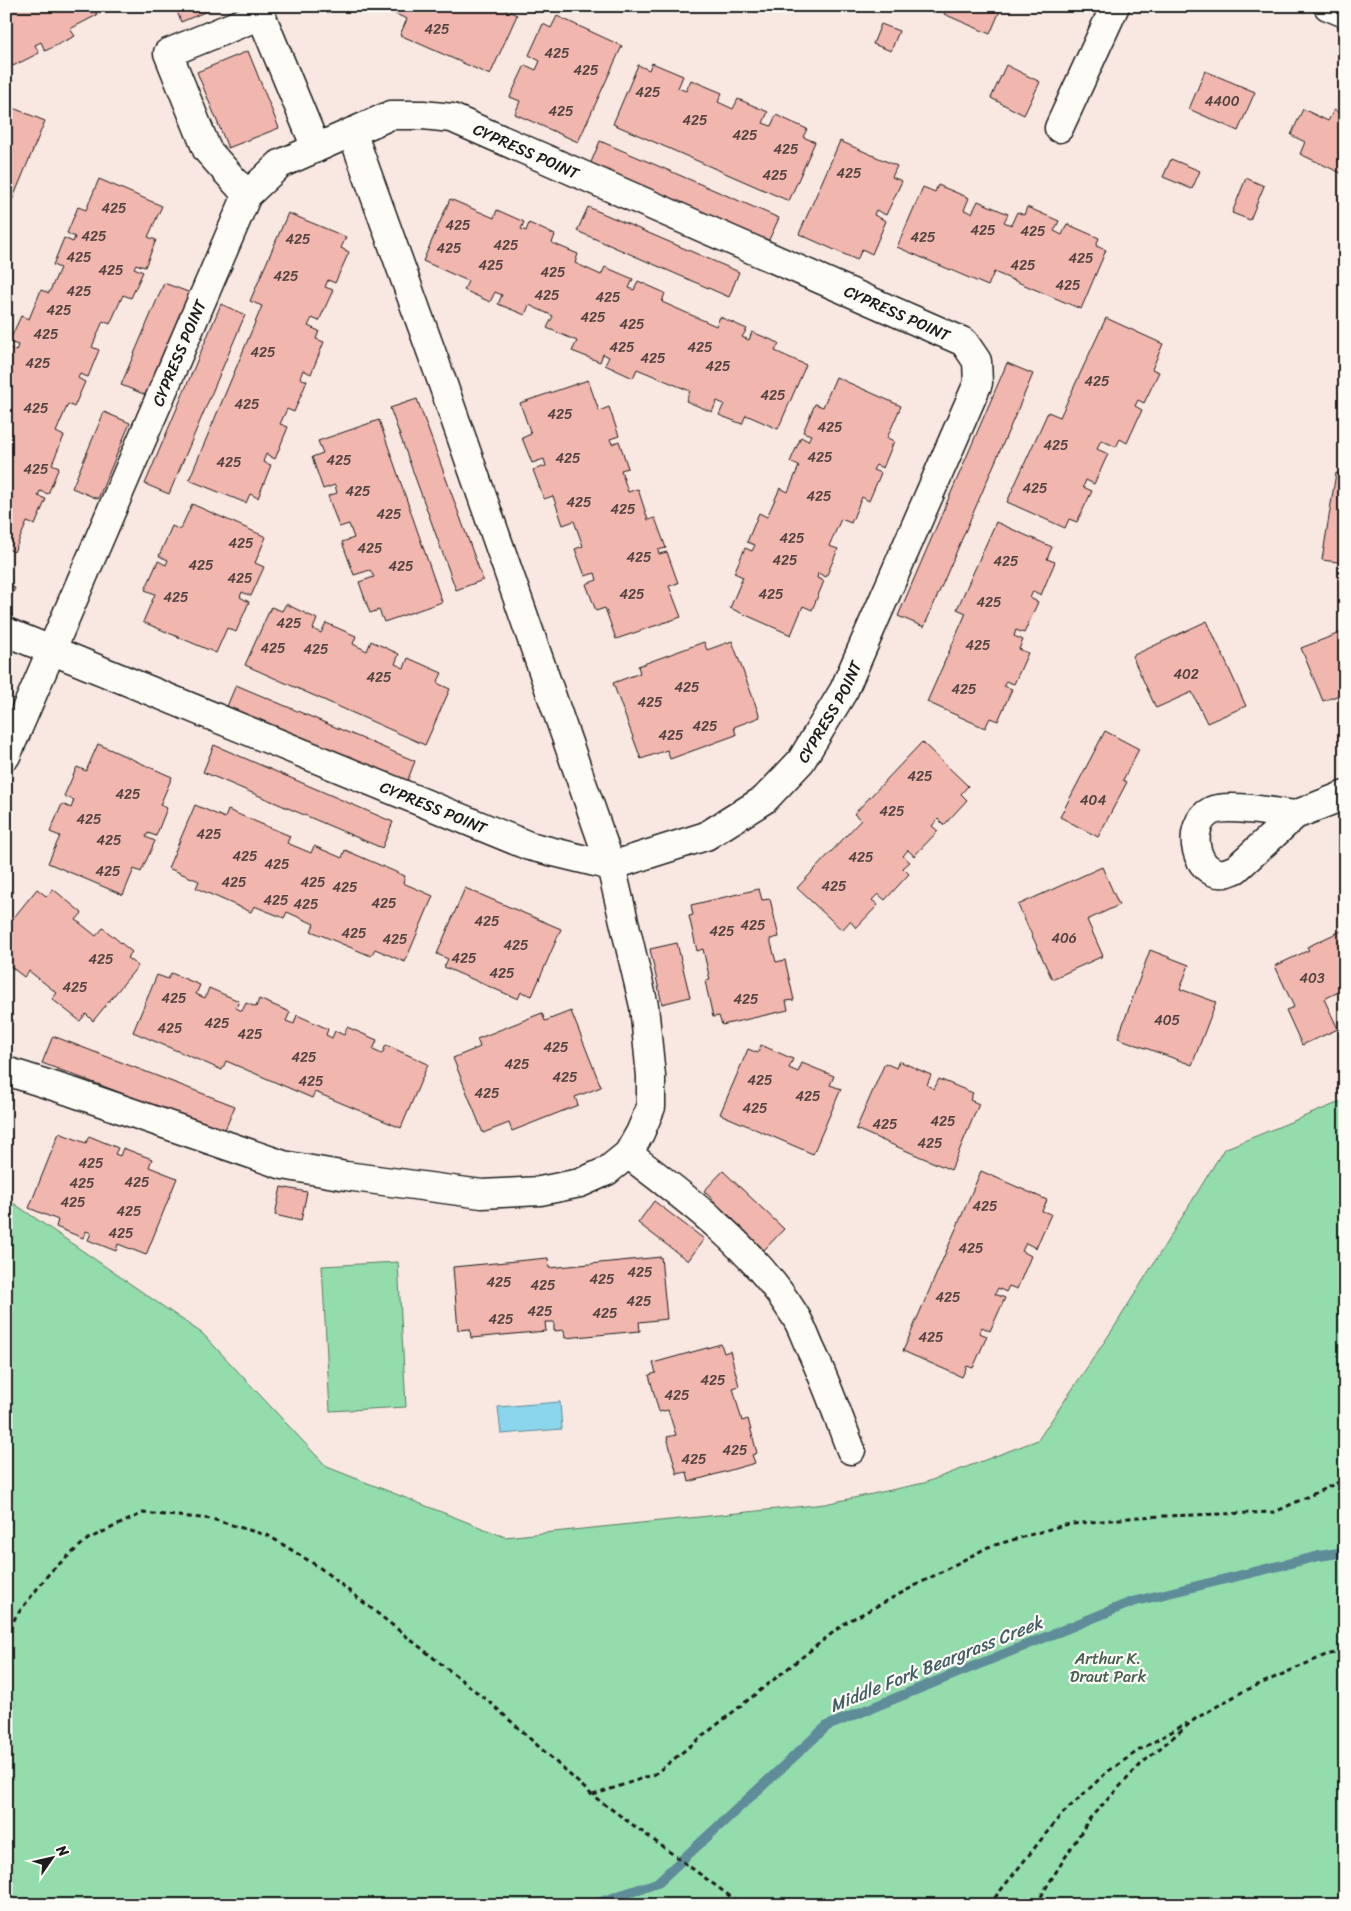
<svg xmlns="http://www.w3.org/2000/svg" width="1351" height="1911" viewBox="0 0 1351 1911" font-family="Sriracha,sans-serif">
<style>
.green{fill:#93dcac;stroke:#587c64}
.water{fill:#8bd6ec;stroke:#5f8c99}
.lines{fill:none;stroke-linecap:round;stroke-linejoin:round}
.stream{stroke:#5f8c99;stroke-width:10}
.building{fill:#f1b6ae;stroke:#1c1c1c}
.minor-casing{stroke:#1c1c1c;stroke-width:31}
.path{stroke:#1c1c1c;stroke-width:3;stroke-dasharray:5 4;stroke-linecap:butt}
.minor{stroke:#fdfcf7;stroke-width:28}
.labels{text-anchor:middle;dominant-baseline:central;stroke-width:4.5;stroke-linejoin:round;paint-order:stroke}
.number-label{font-size:14px;fill:#514240}
.street-label{font-size:16px;fill:#1c1c1c;stroke:#fdfcf7}
.park-label{font-size:16px;fill:#465f4e;stroke:#fdfcf7}
.water-label{font-size:18px;font-style:italic;fill:#435d65;stroke:#fdfcf7}
</style>
<rect width="100%" height="100%" fill="#f9e7e1"/>
<filter id="ink" filterUnits="userSpaceOnUse"><feTurbulence type="fractalNoise" baseFrequency=".02" numOctaves="2"/><feDisplacementMap in="SourceGraphic" scale="10" xChannelSelector="R" yChannelSelector="G"/><feConvolveMatrix kernelMatrix="1 2 1 2 8 2 1 2 1" color-interpolation-filters="sRGB"/></filter>
<g filter="url(#ink)">
<path class="green" d="M1345 1100V1905H6V1198L203 1334 327 1467 505 1537 825 1504 924 1483 1038 1440 1115 1326 1224 1149Z
M398 1262 406 1407 330 1411 322 1266Z"/>
<path class="water" d="M560 1402 562 1429 501 1434 498 1407Z"/>
<g class="lines">
<path class="stream" d="M6 1399V1401
M592 1905 657 1883 827 1726 1132 1602 1319 1556 1345 1552"/>
</g>
<path class="building" d="M6 6H93L97 15 70 29 75 36 45 51 41 42 35 45 39 53 13 66 8 58 6 59Z
M175 6H219L181 22Z
M377 6H504L503 8 517 15 490 75 400 35 407 19Z
M947 6H1002L990 34 944 14Z
M557 16 622 46 578 142 515 114 520 101 510 97 525 65 536 70 540 61 529 55 543 24 551 28Z
M881 24 899 31 891 51 873 44Z
M248 51 279 128 228 148 197 72Z
M652 63 683 76 678 88 686 91 691 80 722 93 718 102 733 109 738 99 768 112 763 123 771 126 776 115 807 129 803 137 815 142 789 201 613 124 638 65 649 70Z
M1006 65 1040 82 1024 115 991 98Z
M1205 71 1255 92 1238 131 1189 109Z
M6 105 45 121 11 203 6 201Z
M1303 109 1328 121 1334 110 1345 115V170L1343 174 1300 154 1305 142 1291 135Z
M600 141 779 218 767 244 589 167Z
M840 141 897 166 892 177 902 181 886 215 876 210 874 215 886 221 872 254 862 249 857 260 799 234Z
M1171 159 1200 171 1192 189 1163 177Z
M1246 178 1264 186 1250 220 1232 213Z
M99 179 162 206 148 237 156 240 145 267 136 264 134 268 143 272 131 298 123 295 110 324 103 321 92 347 99 350 88 377 80 374 78 378 85 382 74 407 68 404 56 432 64 436 52 464 59 467 48 494 40 491 38 496 46 499 35 525 27 522 14 552 6 548V352L8 347 16 351 18 345 9 342 21 316 29 319 41 290 49 293 60 268 53 265 64 238 73 242 75 237 67 233 78 207 86 210Z
M938 185 969 198 964 210 972 213 978 201 1008 214 1004 222 1011 225 1017 212 1024 215 1027 207 1059 221 1054 231 1062 235 1067 224 1099 238 1096 246 1106 250 1081 309 994 272 988 286 897 247 923 187 935 192Z
M450 199 494 218 497 210 524 222 521 229 526 231 529 223 555 235 552 243 578 254 575 263 601 275 605 267 633 279 629 288 634 290 638 281 665 293 662 302 716 326 720 317 747 329 742 337 749 340 752 332 779 343 775 351 806 365 778 429 746 415 742 424 719 415 724 404 717 401 712 412 686 401 690 391 637 369 633 378 605 365 609 357 603 354 600 362 572 351 577 341 547 328 553 316 529 305 525 315 498 304 502 295 495 292 490 302 464 290 468 281 423 261Z
M588 207 739 272 729 297 577 231Z
M288 213 346 237 341 248 349 252 335 283 328 280 325 287 333 290 319 321 312 318 308 326 319 331 316 339 324 342 311 374 303 370 300 378 307 381 294 412 287 409 280 424 288 427 275 459 266 454 263 462 271 465 258 498 250 494 246 503 189 480 262 306 250 301Z
M164 283 191 293 146 395 121 385Z
M221 304 245 315 169 494 145 484Z
M1106 318 1163 344 1152 369 1159 372 1144 403 1138 400 1135 406 1142 410 1127 443 1120 439 1116 447 1101 440 1097 449 1108 454 1094 484 1086 480 1083 487 1092 491 1077 522 1069 519 1065 528 1007 502 1048 412 1060 417Z
M1007 363 1033 374 924 627 898 616Z
M836 377 901 406 887 438 894 441 883 468 876 465 873 470 881 473 869 501 862 497 851 523 841 519 829 546 838 549 826 577 818 573 817 578 824 581 812 610 803 606 791 635 730 608 743 577 734 573 745 548 752 551 755 545 747 542 759 513 767 517 780 488 788 492 799 466 790 462 801 437 808 441 811 435 803 432 815 404 823 407Z
M588 380 599 411 609 407 619 436 610 439 612 444 619 441 628 468 621 470 628 492 638 489 648 520 655 518 666 548 658 550 659 554 667 552 678 583 669 586 681 617 616 639 605 608 596 611 586 584 597 580 595 573 585 576 575 549 583 546 574 521 563 525 553 496 544 499 533 470 546 466 544 459 532 463 522 438 531 434 520 403Z
M417 399 483 580 456 590 390 408Z
M104 412 130 423 98 499 72 488Z
M379 420 442 602 384 622 379 610 370 613 359 582 374 577 370 570 354 575 342 542 354 538 349 524 339 527 328 496 337 493 335 485 323 489 312 457 323 453 318 441Z
M1336 473 1345 474V563L1322 560Z
M192 504 266 537 255 563 264 567 251 596 242 592 240 597 249 602 236 632 227 628 216 653 143 622 155 594 145 590 158 561 166 565 168 560 159 556 172 526 180 530Z
M996 522 1052 547 1047 559 1055 562 1041 595 1033 591 1030 598 1038 602 1024 633 1016 630 1014 636 1023 640 1019 649 1028 653 1014 684 1006 681 1004 686 1012 689 998 721 990 718 985 728 927 702 966 613 957 609Z
M6 584 15 588 6 609Z
M286 604 317 619 313 629 321 633 326 623 356 636 353 644 367 651 371 641 399 654 395 664 404 668 408 658 442 673 437 683 450 689 425 745 245 665 271 607 282 611Z
M1207 621 1246 706 1207 723 1192 692 1156 708 1132 656Z
M1345 631V693L1323 701 1301 648Z
M732 641 760 717 734 727 736 735 670 759 667 750 641 759 613 683 640 673 638 666 704 642 707 650Z
M236 685 415 761 405 787 225 711Z
M1105 731 1139 749 1123 780 1127 782 1098 837 1060 817Z
M922 742 968 786 961 794 967 800 944 825 938 819 932 826 938 831 914 856 908 850 903 856 910 862 903 868 909 874 885 900 878 894 872 900 878 905 856 928 850 921 842 930 797 888 861 820 854 814Z
M98 744 172 777 160 805 167 808 156 836 148 833 146 837 155 841 141 872 134 869 123 895 48 863 60 836 50 832 62 804 71 808 74 800 64 796 77 767 86 771Z
M214 745 393 822 382 848 203 772Z
M195 805 225 818 228 810 290 836 287 843 311 853 314 846 342 858 345 850 405 876 403 883 433 896 405 962 375 949 371 956 311 931 314 924 287 912 284 918 254 906 251 912 196 888 199 881 168 868Z
M1102 867 1119 905 1087 920 1103 956 1052 979 1018 905Z
M465 888 561 929 532 996 521 992 518 999 444 967 448 959 437 954Z
M37 889 46 896 53 889 82 913 76 920 96 936 103 928 132 952 127 958 138 966 93 1021 86 1014 80 1021 52 999 57 993 29 971 24 977 6 963V927Z
M759 889 762 900 770 899 779 937 770 939 776 962 785 960 794 1000 786 1001 788 1010 722 1025 719 1016 713 1017 705 981 710 980 703 949 697 951 689 916 693 915 691 905Z
M1345 929V989L1324 999 1338 1029 1302 1045 1286 1010 1294 1007 1275 966 1309 950 1307 947Z
M677 943 690 997 662 1004 650 949Z
M1150 950 1189 965 1180 989 1216 1002 1192 1065 1118 1038Z
M171 973 200 985 196 994 205 998 209 988 239 1001 236 1008 242 1011 246 1003 256 1007 259 999 290 1012 286 1021 294 1024 297 1015 328 1029 326 1035 332 1038 335 1031 344 1035 347 1027 377 1040 373 1050 382 1054 386 1045 428 1064 401 1128 315 1092 312 1098 226 1061 222 1070 133 1032 157 975 168 979Z
M571 1011 601 1087 575 1097 578 1105 512 1131 509 1123 483 1133 453 1058 480 1047 477 1039 542 1013 545 1021Z
M53 1036 235 1106 224 1132 42 1063Z
M761 1045 793 1059 789 1068 798 1072 802 1063 834 1076 830 1085 841 1089 813 1154 720 1114 748 1049 758 1053Z
M899 1061 931 1075 927 1085 934 1089 939 1079 973 1093 970 1100 979 1104 951 1170 856 1129 885 1063 896 1068Z
M59 1133 86 1143 89 1136 118 1148 115 1154 120 1156 123 1148 152 1159 149 1167 177 1178 146 1255 118 1244 116 1251 88 1240 91 1233 86 1231 83 1238 56 1227 58 1220 29 1208Z
M723 1171 784 1229 764 1250 704 1191Z
M981 1171 1047 1200 1042 1211 1051 1214 1036 1248 1026 1243 1022 1251 1031 1256 1017 1289 1009 1286 1006 1292 998 1288 995 1294 1005 1298 990 1331 982 1327 979 1333 987 1336 973 1368 967 1366 962 1377 903 1351Z
M281 1187 307 1192 301 1221 275 1215Z
M654 1201 704 1239 688 1261 638 1223Z
M661 1257 667 1319 639 1322 640 1331 565 1338 564 1330 554 1331V1322H545L546 1331 471 1338 470 1329 458 1330 453 1267 548 1258 549 1268Z
M721 1344 724 1353 730 1351 739 1386 733 1388 742 1421 748 1419 757 1453 752 1455 755 1463 689 1482 687 1472 677 1474 667 1437 676 1435 668 1410 659 1412 649 1375 656 1373 653 1363Z"/>
<g class="lines">
<g class="minor-casing">
<g id="minor">
<path d="M1328 6 1345 13"/>
<path d="M1059 128 1115 6"/>
<path d="M247 195 207 150 168 53 261 15 316 148"/>
<path id="s1" d="M6 632 51 650 529 846 611 866 706 836 765 799 801 761 844 690 978 383 977 361 964 342 452 118 423 115H391L280 164 247 195 6 756"/>
<path d="M1295 815C1276 813 1227 803 1211 811 1184 825 1195 877 1225 873 1229 872 1233 870 1236 869L1295 815 1345 795"/>
<path d="M6 1071 72 1092 283 1165 346 1176 482 1194 540 1191 580 1183 607 1171 628 1154 640 1133 651 1107V1076L644 1006 611 866 440 376 352 132"/>
<path d="M628 1154C689 1200 753 1248 794 1314 801 1324 805 1337 810 1348 826 1381 838 1416 851 1450"/>
</g>
</g>
<path class="path" d="M6 1637 16 1616 51 1571 88 1539 143 1513 212 1519 269 1536 319 1567 493 1705 592 1795 742 1905
M593 1795 655 1774 845 1623 988 1547 1064 1525 1138 1517 1275 1512 1345 1479
M989 1905 1060 1816 1107 1772 1141 1749 1187 1723
M1037 1905 1044 1891 1090 1818 1141 1764 1195 1719 1242 1692 1326 1655 1345 1651"/>
<use href="#minor" class="minor"/>
</g>
</g>
<g class="labels">
<g class="number-label">
<text x="437" y="29">425</text>
<text x="557" y="53">425</text>
<text x="586" y="70">425</text>
<text x="648" y="92">425</text>
<text x="1222" y="101">4400</text>
<text x="561" y="111">425</text>
<text x="695" y="120">425</text>
<text x="745" y="135">425</text>
<text x="786" y="149">425</text>
<text x="849" y="173">425</text>
<text x="775" y="175">425</text>
<text x="114" y="208">425</text>
<text x="458" y="225">425</text>
<text x="983" y="230">425</text>
<text x="1033" y="231">425</text>
<text x="94" y="236">425</text>
<text x="923" y="237">425</text>
<text x="298" y="239">425</text>
<text x="506" y="245">425</text>
<text x="449" y="248">425</text>
<text x="79" y="257">425</text>
<text x="1081" y="258">425</text>
<text x="491" y="265">425</text>
<text x="1023" y="265">425</text>
<text x="111" y="270">425</text>
<text x="553" y="272">425</text>
<text x="286" y="276">425</text>
<text x="1068" y="285">425</text>
<text x="79" y="291">425</text>
<text x="547" y="295">425</text>
<text x="608" y="297">425</text>
<text x="59" y="310">425</text>
<text x="593" y="317">425</text>
<text x="632" y="324">425</text>
<text x="46" y="334">425</text>
<text x="622" y="347">425</text>
<text x="700" y="347">425</text>
<text x="263" y="352">425</text>
<text x="653" y="358">425</text>
<text x="38" y="363">425</text>
<text x="718" y="366">425</text>
<text x="1097" y="381">425</text>
<text x="773" y="395">425</text>
<text x="247" y="404">425</text>
<text x="36" y="408">425</text>
<text x="560" y="414">425</text>
<text x="830" y="427">425</text>
<text x="1056" y="445">425</text>
<text x="820" y="457">425</text>
<text x="568" y="458">425</text>
<text x="339" y="460">425</text>
<text x="229" y="462">425</text>
<text x="36" y="469">425</text>
<text x="1035" y="488">425</text>
<text x="358" y="491">425</text>
<text x="819" y="496">425</text>
<text x="579" y="502">425</text>
<text x="623" y="509">425</text>
<text x="389" y="514">425</text>
<text x="792" y="538">425</text>
<text x="241" y="543">425</text>
<text x="370" y="548">425</text>
<text x="639" y="557">425</text>
<text x="785" y="560">425</text>
<text x="1006" y="561">425</text>
<text x="201" y="565">425</text>
<text x="401" y="566">425</text>
<text x="240" y="578">425</text>
<text x="632" y="594">425</text>
<text x="771" y="594">425</text>
<text x="176" y="597">425</text>
<text x="989" y="602">425</text>
<text x="289" y="623">425</text>
<text x="978" y="645">425</text>
<text x="273" y="648">425</text>
<text x="316" y="649">425</text>
<text x="1186" y="674">402</text>
<text x="379" y="677">425</text>
<text x="687" y="687">425</text>
<text x="964" y="689">425</text>
<text x="650" y="702">425</text>
<text x="705" y="726">425</text>
<text x="671" y="735">425</text>
<text x="920" y="776">425</text>
<text x="128" y="794">425</text>
<text x="1093" y="800">404</text>
<text x="892" y="811">425</text>
<text x="89" y="819">425</text>
<text x="209" y="834">425</text>
<text x="109" y="840">425</text>
<text x="245" y="856">425</text>
<text x="861" y="857">425</text>
<text x="277" y="864">425</text>
<text x="108" y="871">425</text>
<text x="234" y="882">425</text>
<text x="313" y="882">425</text>
<text x="834" y="886">425</text>
<text x="345" y="887">425</text>
<text x="276" y="900">425</text>
<text x="384" y="903">425</text>
<text x="306" y="904">425</text>
<text x="487" y="921">425</text>
<text x="753" y="925">425</text>
<text x="722" y="931">425</text>
<text x="354" y="933">425</text>
<text x="1064" y="938">406</text>
<text x="395" y="939">425</text>
<text x="516" y="945">425</text>
<text x="464" y="958">425</text>
<text x="101" y="959">425</text>
<text x="502" y="973">425</text>
<text x="1312" y="978">403</text>
<text x="75" y="987">425</text>
<text x="174" y="998">425</text>
<text x="746" y="999">425</text>
<text x="1167" y="1020">405</text>
<text x="217" y="1023">425</text>
<text x="170" y="1028">425</text>
<text x="250" y="1034">425</text>
<text x="556" y="1047">425</text>
<text x="304" y="1057">425</text>
<text x="517" y="1064">425</text>
<text x="565" y="1077">425</text>
<text x="760" y="1080">425</text>
<text x="311" y="1081">425</text>
<text x="487" y="1093">425</text>
<text x="808" y="1096">425</text>
<text x="755" y="1108">425</text>
<text x="943" y="1121">425</text>
<text x="885" y="1124">425</text>
<text x="930" y="1143">425</text>
<text x="91" y="1163">425</text>
<text x="137" y="1182">425</text>
<text x="82" y="1183">425</text>
<text x="73" y="1202">425</text>
<text x="985" y="1206">425</text>
<text x="129" y="1211">425</text>
<text x="121" y="1233">425</text>
<text x="971" y="1248">425</text>
<text x="640" y="1272">425</text>
<text x="602" y="1279">425</text>
<text x="499" y="1282">425</text>
<text x="543" y="1285">425</text>
<text x="948" y="1297">425</text>
<text x="639" y="1301">425</text>
<text x="540" y="1311">425</text>
<text x="605" y="1313">425</text>
<text x="501" y="1319">425</text>
<text x="931" y="1337">425</text>
<text x="713" y="1380">425</text>
<text x="677" y="1395">425</text>
<text x="735" y="1450">425</text>
<text x="694" y="1459">425</text>
</g>
<g class="street-label">
<text transform="translate(526 151) rotate(24)">CYPRESS POINT</text>
<text transform="translate(897 313) rotate(24)">CYPRESS POINT</text>
<text transform="translate(179 353) rotate(-67)">CYPRESS POINT</text>
<text stroke="none"><textPath href="#s1" startOffset="928">CYPRESS POINT</textPath></text>
<text stroke="none"><textPath href="#s1" startOffset="462">CYPRESS POINT</textPath></text>
</g>
<g class="park-label">
<text x="1108" y="1658">Arthur K.<tspan x="1108" dy="18">Draut Park</tspan></text>
</g>
<g class="water-label">
<text transform="translate(936 1664) rotate(-22)">Middle Fork Beargrass Creek</text>
</g>
</g>
<rect width="1351" height="1911" fill="none" stroke="#fdfcf7" stroke-width="25"/>
<rect x="12" y="12" width="1326" height="1886" fill="none" stroke="#1c1c1c" stroke-width="2" filter="url(#ink)"/>
<g transform="translate(52 1858) rotate(56)" stroke="#fdfcf7" stroke-width="4" paint-order="stroke">
<path d="M0-4L9 19L0 12L-9 19Z" fill="#1c1c1c"/>
<text y="-8" font-size="14" font-weight="bold" text-anchor="middle" fill="#1c1c1c">N</text>
</g>
</svg>
